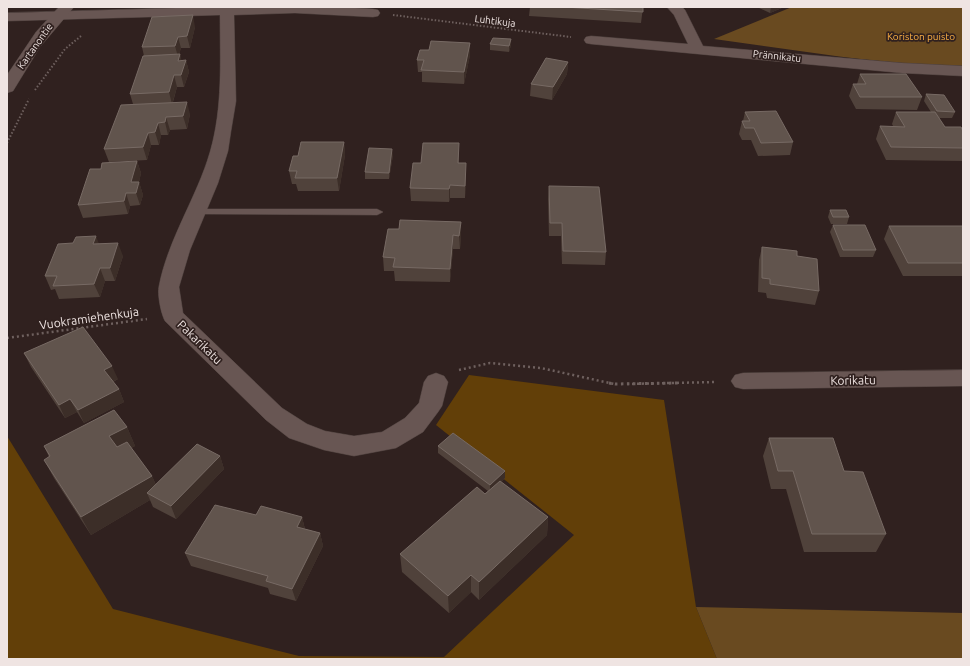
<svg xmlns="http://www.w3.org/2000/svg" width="970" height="666" viewBox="0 0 970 666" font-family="Ubuntu,sans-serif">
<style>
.green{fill:#623f08}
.forest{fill:#694a20}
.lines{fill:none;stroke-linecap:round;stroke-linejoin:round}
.service-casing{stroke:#4c3f3c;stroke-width:1}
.minor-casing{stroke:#4c3f3c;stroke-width:1}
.tertiary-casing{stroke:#4c3f3c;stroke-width:1}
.path-far2{stroke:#6e605e;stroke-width:2;stroke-dasharray:1.5 2;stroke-linecap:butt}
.path-far1{stroke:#6e605e;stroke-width:2.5;stroke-dasharray:2 3;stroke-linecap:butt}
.path{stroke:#6e605e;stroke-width:3;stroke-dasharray:2.5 3.5;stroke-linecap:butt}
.service{fill:#685653;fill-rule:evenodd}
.minor{fill:#685653;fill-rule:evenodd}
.tertiary{fill:#685653;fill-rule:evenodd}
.wall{fill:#50423b}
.shaded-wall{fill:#3c2e28}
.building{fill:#61544d;stroke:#776a64}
.labels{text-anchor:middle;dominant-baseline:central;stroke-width:3.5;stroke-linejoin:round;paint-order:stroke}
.far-street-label{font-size:10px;fill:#efe4e2;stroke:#30211f}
.far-park-label{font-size:10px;fill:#fdb145;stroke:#30211f}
.street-label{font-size:12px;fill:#efe4e2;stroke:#30211f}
</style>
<rect width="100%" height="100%" fill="#30211f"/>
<path class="green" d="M469 375 664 400 696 607 717 659H7V436L113 609 299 656 444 657 574 535 436 425Z"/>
<path class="forest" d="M792 7H963V66C880 65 797 50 714 39Z
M696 607 963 613V659H717Z"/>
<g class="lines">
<g class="service-casing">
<path id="service" d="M197 209H377L383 212 377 215 193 214 191 212 193 210Z"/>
</g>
<g class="minor-casing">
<path id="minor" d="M209 7H338L373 9 378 10 380 13 378 16 373 17 295 13 234 15 236 101 231 131 228 151 218 183 190 250 179 287 183 313 282 408 307 424 325 431 354 436 382 432 405 418 419 403 424 382 428 376 436 373 444 376 448 382 442 406 438 412 423 432 396 448 354 456 324 450 289 438 266 420 165 321C161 314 157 294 159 286 168 239 197 197 210 152 223 107 220 61 220 15L7 21V13Z
M667 7H682L685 10 703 46 902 63 963 66V76L902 73 591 44 586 43 584 40 586 37 591 36 688 44 674 15Z
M963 370V386L743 389 735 387 731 381 735 375 743 373Z"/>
</g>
<g class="tertiary-casing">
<path id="tertiary" d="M59 7H74L40 47 13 91 7 93V75L36 32Z"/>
</g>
<path class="path-far2" d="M393 15 571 37
M35 90 65 49 81 36
M7 143 29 99"/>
<path class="path-far1" d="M7 338 147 319
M459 370 490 363 541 368 614 384
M627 384 717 382"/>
<path class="path" d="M609 383 615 384 678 383"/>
<use href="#service" class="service"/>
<use href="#minor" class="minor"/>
<use href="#tertiary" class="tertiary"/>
</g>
<path class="wall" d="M530 7H643L641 23 529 16Z
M757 7H784L770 13Z
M195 27 190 48H181L179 54H180L181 60H186L189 72 184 87H177L173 102 190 114 187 129 170 130 168 135H161L159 145H151L147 160 109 162 104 149 133 104 130 94 144 56 142 47Z
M470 43V55L464 84 422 82V72H418L417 60 429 50Z
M490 44 511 45 509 52 490 50Z
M568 62 567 74 552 100 530 96 531 84Z
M860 74 922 97 917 110 856 109 849 96 853 84H857Z
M926 94 955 112 952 118H939L945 127 963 131V161L886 160 876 139 880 126H893L892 124 896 112H931L924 101Z
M745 112 793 142 790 155 758 156 751 140H742L739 134 742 121H743Z
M344 142 345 155 339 191H298L296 184H292L289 171 298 156Z
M393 155 389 179H365V172Z
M459 156V163L466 176 465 198H450L449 202 411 201 410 188 421 163Z
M137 161 141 173 139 182 143 195 140 205 130 206 128 214 83 218 78 205 101 169Z
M549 186 606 252 605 265 562 264 561 236H549L548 199Z
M830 210 849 217 847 224H831L828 217Z
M461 222V235L460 249H453L450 282 395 281 394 271H384L383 257 399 229Z
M833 225 876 250 873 257H840L830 232Z
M889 226H963V276H903L884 239Z
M99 244 123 256 115 281H105L100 297 59 299 55 289 51 290 45 276Z
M762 247 797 256 819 291 815 305 767 298 766 293 758 292 759 260Z
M24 353 118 379 113 382 119 389 124 402 84 423 77 412 65 418 31 367Z
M127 427 135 446 131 448 152 476 156 485 220 456 224 469 176 519 153 507 150 500 91 535 54 478 44 460 49 457 44 446Z
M769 438 844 471 886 534 876 552H804L786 489H771L763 456Z
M438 446 505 471V478L501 482 548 517 547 535 479 600 471 592 449 613 402 572 400 554 488 491 438 453Z
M256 515 302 517 305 529 320 533 323 546 296 601 270 594 268 588 191 566 185 553Z"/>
<path class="shaded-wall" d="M771 7H784L770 13Z
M193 15 195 27 190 48 187 36Z
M178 37 181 48 178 57 175 46Z
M511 39V45L509 52V46Z
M470 43V55L464 84V72Z
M180 54 183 66 178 61Z
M186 60 189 72 184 87 181 75Z
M568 62 567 74 552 100 553 87Z
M174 75 177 87 172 104 169 92Z
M187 102 190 114 187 129 183 116Z
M166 117 170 130 168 135 165 122Z
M158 123 161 135 159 145 155 132Z
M148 133 151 145 147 160 143 147Z
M344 142 345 155 339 191 337 178Z
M459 143V156L458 176V163Z
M392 149 393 155 389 179V173Z
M137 161 141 173 139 182 143 195 140 205 136 193 131 182Z
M466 163V176L465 198V186Z
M450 185V198L449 202V189Z
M126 193 130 206 128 214 124 201Z
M461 222V235L460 249 459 236Z
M453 235V249L450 282V269Z
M96 236 101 249 93 244Z
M118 243 123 256 115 281 110 268Z
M100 268 105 281 100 297 94 284Z
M112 366 118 379 110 383 104 370Z
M119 389 124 402 84 423 78 410Z
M70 399 77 412 65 418 59 405Z
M127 427 135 446 118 455 109 436Z
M220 456 224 469 176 519 171 506Z
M505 471V478L490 492V485Z
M152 476 160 495 147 493 150 500 91 535 81 517Z
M302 517 305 530 297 527Z
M548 517 547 535 479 600V582Z
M320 533 323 546 296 601 292 589Z
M471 575V592L449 613 448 596Z"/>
<path class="building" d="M564 7H643V12Z
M193 15 187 36 178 37 175 46 142 47 152 17Z
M493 38 511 39 509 46 490 44Z
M431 41 470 43 464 72 421 70 424 60H417L420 50H429Z
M180 54 178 61 186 60 181 75H174L169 92 130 94 143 56Z
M546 58 568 62 553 87 531 84Z
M860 74H906L922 97H860L853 84H866Z
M926 94 944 95 955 112 937 111Z
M187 102 183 116 166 117 165 122 158 123 155 132 148 133 143 147 104 149 121 105Z
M776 111 793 142 761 143 754 128H745L742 121H750L745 112Z
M896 112H935L945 127H961L963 131V148L891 147 880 126 905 127Z
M301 142H344L337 178H295L297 171H289L293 156H298Z
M423 143H459L458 163H466L465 186 450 185 449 189 410 188 413 163H421Z
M369 148 392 149 389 173 365 172Z
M137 161 131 182H139L136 193H126L124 201 78 205 90 169H101L102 163Z
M549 186 599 187 606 252 563 251 562 223H550Z
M830 210H846L849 217H833Z
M400 220 461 222 459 236 453 235 450 269 393 267 395 258 383 257 388 229H399Z
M833 225H865L876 250H843Z
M889 226H963V263H908Z
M96 236 93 244 118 243 110 268H100L94 284 53 286 57 276H45L58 244 73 243 76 237Z
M762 247 797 251V256L817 259 819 291 770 284V279L762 278Z
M83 327 112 366 104 370 119 389 78 410 70 399 59 405 24 353Z
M114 410 127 427 109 436 117 447 127 442 152 476 81 517 44 460 50 456 44 446Z
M453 433 505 471 490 485 438 446Z
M769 438H833L844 471 863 472 886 534H812L793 471H778Z
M197 444 220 456 171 506 147 493Z
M500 481 548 517 479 582 471 575 448 596 400 554 477 487 485 494Z
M215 505 256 515 261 506 302 517 297 527 320 533 292 589 266 581 268 576 185 553Z"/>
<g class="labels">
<g class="far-street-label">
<text transform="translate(495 21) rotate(7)">Luhtikuja</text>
<text transform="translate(35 46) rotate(-55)">Kartanontie</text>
<text transform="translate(777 56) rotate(6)">Prännikatu</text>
</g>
<g class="far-park-label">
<text x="921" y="36">Koriston puisto</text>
</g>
<g class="street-label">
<text transform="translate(89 318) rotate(-8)">Vuokramiehenkuja</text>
<text transform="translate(200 342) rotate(44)">Pakarikatu</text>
<text transform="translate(853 380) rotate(-1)">Korikatu</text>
</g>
</g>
<rect width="970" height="666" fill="none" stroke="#efe4e2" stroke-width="16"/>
</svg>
